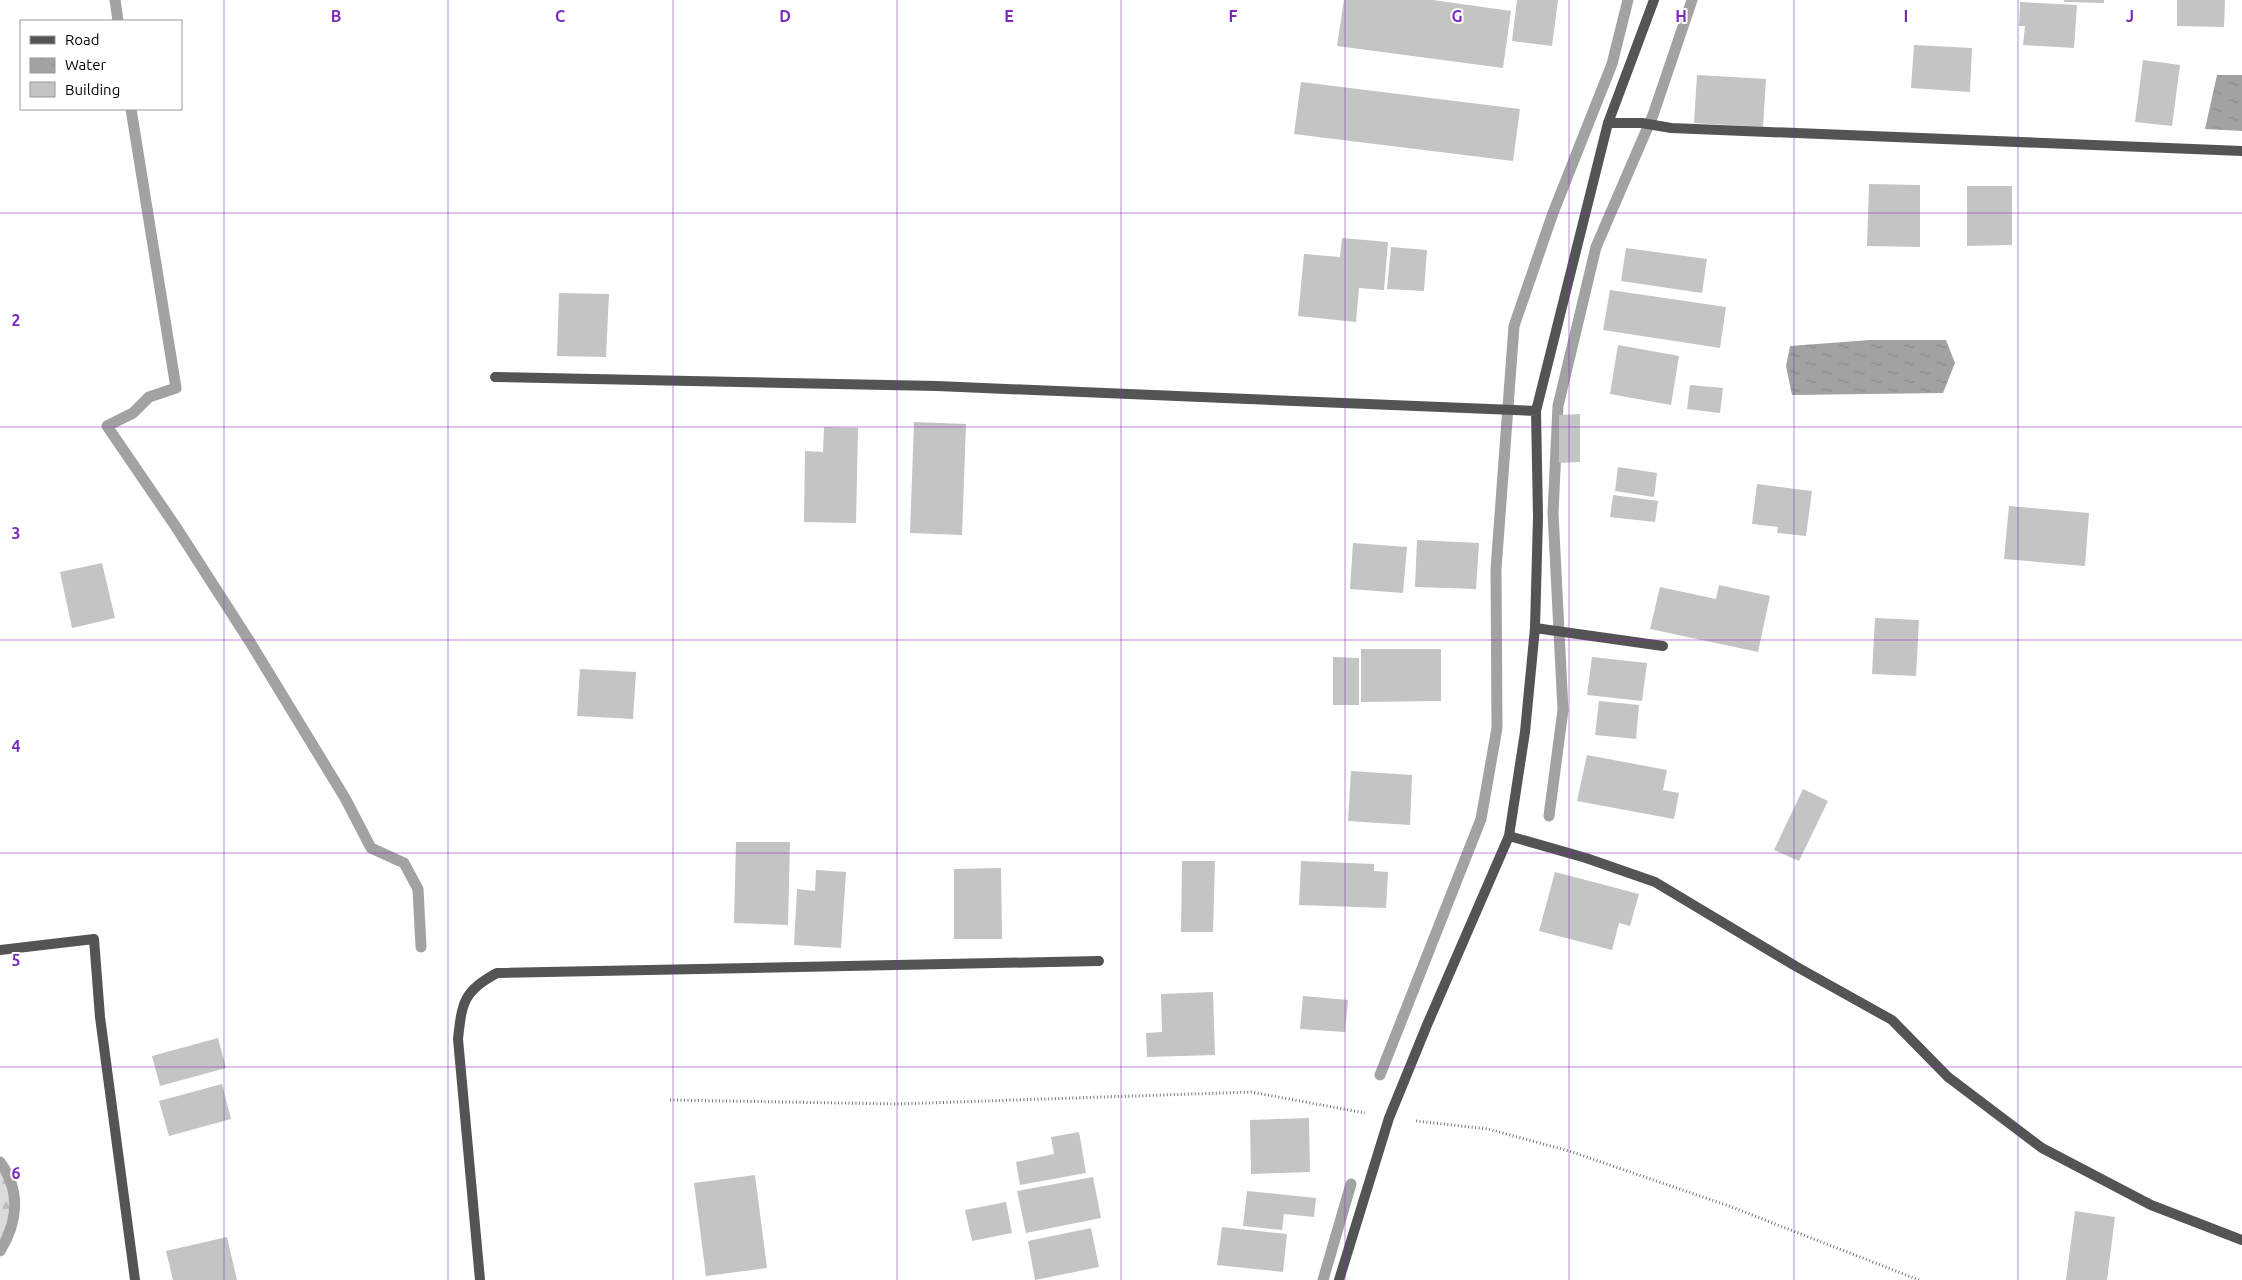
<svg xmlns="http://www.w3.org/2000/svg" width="2242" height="1280" viewBox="0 0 2242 1280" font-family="Ubuntu,sans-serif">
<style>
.forest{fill:url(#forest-firs)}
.water{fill:url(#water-ripples)}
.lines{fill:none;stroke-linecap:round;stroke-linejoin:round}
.stream{stroke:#a2a2a2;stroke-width:11}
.building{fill:#c4c4c4}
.path{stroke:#767676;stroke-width:3;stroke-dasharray:1 2.5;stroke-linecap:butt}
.lane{stroke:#545454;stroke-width:10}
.street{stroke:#545454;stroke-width:10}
.grid{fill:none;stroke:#7b2cbf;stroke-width:1;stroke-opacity:0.55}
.grid-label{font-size:16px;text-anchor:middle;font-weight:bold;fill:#7b2cbf;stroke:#fff;stroke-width:4;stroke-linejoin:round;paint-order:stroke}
</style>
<defs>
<pattern id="forest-firs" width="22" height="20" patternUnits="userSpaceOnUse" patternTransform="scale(1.25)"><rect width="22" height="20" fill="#dbdbdb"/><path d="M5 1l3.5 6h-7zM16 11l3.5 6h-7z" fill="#bababa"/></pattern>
<pattern id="water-ripples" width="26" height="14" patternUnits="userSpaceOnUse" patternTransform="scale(1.25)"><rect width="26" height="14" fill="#a2a2a2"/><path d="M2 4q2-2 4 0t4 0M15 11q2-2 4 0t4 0" fill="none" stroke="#8a8a8a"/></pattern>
</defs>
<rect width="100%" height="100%" fill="#fff"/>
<path class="forest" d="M0 1162C21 1191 18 1222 0 1251Z"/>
<path class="water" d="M2217 75H2242V131L2205 129Z
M1870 340H1946L1955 363 1943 393 1792 395 1786 366 1790 346Z"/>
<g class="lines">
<path class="stream" d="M115 0 118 21
M131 109 176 388 149 397 133 413 107 426 176 527 250 642 345 798 371 848 404 863 418 889 421 947
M1549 816 1563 710 1553 513 1558 406 1596 247 1653 115 1692 0
M1380 1075 1481 819 1497 728 1496 569 1514 326 1553 213 1612 64 1628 0
M0 1162C21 1191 18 1222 0 1251
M1323 1280 1351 1184"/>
</g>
<path class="building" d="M1344 0H1433L1511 11 1503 68 1337 46Z
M1517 0H1558L1552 46 1512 41Z
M2064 0H2104V3L2064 2Z
M2177 0H2225L2224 27 2177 26Z
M2020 2 2077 5 2074 48 2023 45 2025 26H2019Z
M1914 45 1972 48 1970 92 1911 88Z
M2143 60 2180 65 2172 126 2135 122Z
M1697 75 1766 79 1763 127 1694 123Z
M1301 82 1520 109 1513 161 1294 134Z
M1869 184 1920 185V247L1867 246Z
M1967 186H2012V245L1967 246Z
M1342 238 1388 242 1384 290 1359 288 1356 322 1298 316 1304 254 1340 257Z
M1391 247 1427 250 1424 291 1387 289Z
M1626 248 1707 259 1702 293 1621 281Z
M1610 290 1726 307 1720 348 1603 330Z
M559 293 609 294 606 357 557 356Z
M1618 345 1679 356 1671 405 1610 394Z
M1690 385 1723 388 1720 413 1687 409Z
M1580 414V462L1559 463V415Z
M914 422 966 424 962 535 910 533Z
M824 427 858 428 856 523 804 522 805 451 823 452Z
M1618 467 1657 473 1654 497 1615 491Z
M1757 484 1812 491 1806 536 1777 533 1778 527 1752 524Z
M1613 495 1658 501 1655 522 1610 517Z
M2009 506 2089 513 2085 566 2004 559Z
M1417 540 1479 543 1476 589 1415 587Z
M1353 543 1407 547 1403 593 1350 589Z
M102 563 115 618 72 628 60 572Z
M1719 585 1770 596 1758 652 1650 629 1660 587 1716 599Z
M1875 618 1919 620 1916 676 1872 674Z
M1361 649H1441V701L1361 702Z
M1333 657 1359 658V705H1333Z
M1592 657 1647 663 1642 701 1587 695Z
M580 669 636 672 633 719 577 716Z
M1599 701 1639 705 1636 739 1595 735Z
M1587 755 1667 770 1663 790 1679 793 1674 819 1577 801Z
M1351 771 1412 775 1410 825 1348 821Z
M1803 789 1828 801 1799 861 1774 850Z
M736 842H790L788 925 734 923Z
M1182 861H1215L1213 932H1181Z
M1301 861 1374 864V871L1388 872 1386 908 1299 905Z
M1001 868 1002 939H954V869Z
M816 870 846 872 841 948 794 945 797 889 815 891Z
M1555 872 1639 894 1630 926 1619 923 1612 950 1539 931Z
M1213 992 1215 1055 1147 1057 1146 1033 1162 1032 1161 994Z
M1303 996 1348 1000 1345 1032 1300 1029Z
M218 1038 226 1068 160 1086 152 1056Z
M222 1084 231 1119 169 1136 159 1101Z
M1309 1118 1310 1172 1251 1174 1250 1120Z
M1079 1132 1086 1173 1020 1185 1016 1162 1054 1154 1051 1137Z
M755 1175 767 1268 706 1276 694 1183Z
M1093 1177 1101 1218 1026 1233 1017 1191Z
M1247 1191 1316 1198 1314 1217 1284 1214 1282 1230 1243 1226Z
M1006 1202 1012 1233 972 1241 965 1210Z
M2075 1211 2115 1217 2107 1280H2066Z
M1222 1227 1287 1234 1283 1272 1217 1265Z
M1091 1228 1099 1267 1035 1280 1028 1241Z
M227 1237 237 1280H173L166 1251Z"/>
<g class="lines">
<path class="path" d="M670 1100 897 1104 1251 1092 1365 1113
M1416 1121 1488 1129 1569 1151 1729 1206 1919 1280"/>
<path class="lane" d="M1608 123H1642L1671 128 2242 151
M1535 628 1663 646"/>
<path class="street" d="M495 377 937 386 1536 411
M1509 836 1586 858 1655 882 1797 967 1892 1020 1948 1077 2042 1148 2151 1205 2242 1240
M0 950 94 939 100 1017 135 1280
M480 1280 458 1039C462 1003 463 991 497 973L1099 961
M1339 1280 1389 1118 1427 1025 1509 836 1525 732 1535 628 1538 517 1536 411 1608 123 1654 0"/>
</g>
<path class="grid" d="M224 0V1280M448 0V1280M673 0V1280M897 0V1280M1121 0V1280M1345 0V1280M1569 0V1280M1794 0V1280M2018 0V1280M0 213H2242M0 427H2242M0 640H2242M0 853H2242M0 1067H2242"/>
<g class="grid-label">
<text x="336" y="22">B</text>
<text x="560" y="22">C</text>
<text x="785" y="22">D</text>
<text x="1009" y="22">E</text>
<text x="1233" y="22">F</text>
<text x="1457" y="22">G</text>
<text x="1681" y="22">H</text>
<text x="1906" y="22">I</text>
<text x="2130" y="22">J</text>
<text x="16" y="326">2</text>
<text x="16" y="539">3</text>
<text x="16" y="752">4</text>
<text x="16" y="966">5</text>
<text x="16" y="1179">6</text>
</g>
<rect x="20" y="20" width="162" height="90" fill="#ffffff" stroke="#999999"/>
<rect x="30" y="36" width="25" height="8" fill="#545454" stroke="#999999"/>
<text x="65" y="45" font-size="15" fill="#000000">Road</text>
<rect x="30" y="58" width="25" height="15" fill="url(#water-ripples)" stroke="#999999"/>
<text x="65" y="70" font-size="15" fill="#000000">Water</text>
<rect x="30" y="82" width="25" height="15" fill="#c4c4c4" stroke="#999999"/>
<text x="65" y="95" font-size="15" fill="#000000">Building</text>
</svg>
